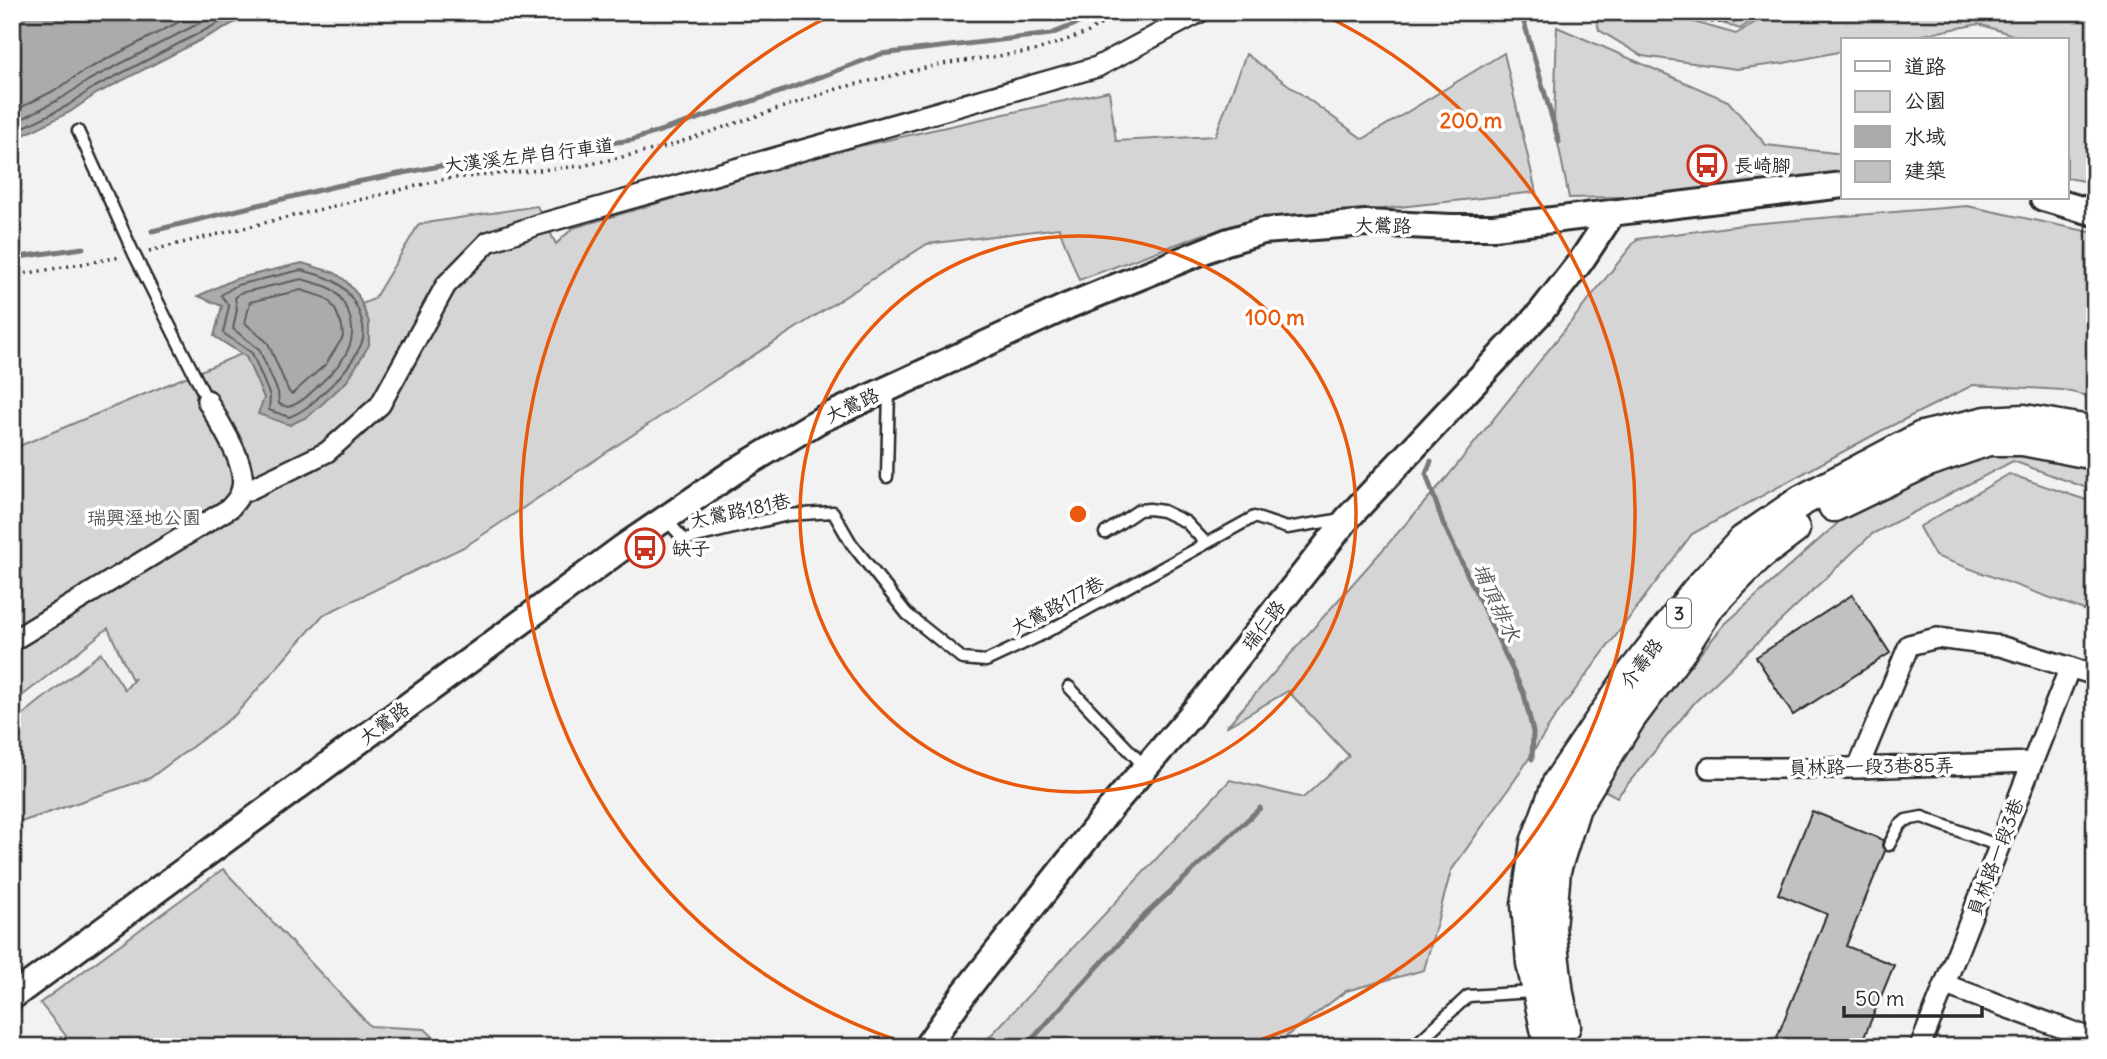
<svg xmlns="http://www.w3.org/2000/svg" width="2107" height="1059" viewBox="0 0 2107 1059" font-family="Delius,'LXGW WenKai TC',sans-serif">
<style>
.green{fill:#d5d5d5;stroke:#808080;stroke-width:2}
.water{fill:#ababab;stroke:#787878;stroke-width:2}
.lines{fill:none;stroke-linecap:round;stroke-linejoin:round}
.shore{stroke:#5e5e5e;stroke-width:2}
.stream{stroke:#787878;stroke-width:5}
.building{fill:#c1c1c1;stroke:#2b2b2b;stroke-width:2}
.service-casing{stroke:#2b2b2b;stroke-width:15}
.minor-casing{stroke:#2b2b2b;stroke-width:24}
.tertiary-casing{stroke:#2b2b2b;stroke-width:30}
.primary-casing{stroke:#2b2b2b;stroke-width:35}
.path{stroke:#2b2b2b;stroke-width:3.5;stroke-dasharray:2 5;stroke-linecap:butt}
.service{stroke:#fff;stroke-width:10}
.minor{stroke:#fff;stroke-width:19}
.tertiary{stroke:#fff;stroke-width:24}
.primary{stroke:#fff;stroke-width:30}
.ring{fill:none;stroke:#e8590c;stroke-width:3.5}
.labels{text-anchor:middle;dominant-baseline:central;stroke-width:7;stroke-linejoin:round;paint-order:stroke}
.shield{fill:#fff;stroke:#6b6b6b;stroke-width:2}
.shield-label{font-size:18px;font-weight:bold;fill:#2b2b2b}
.street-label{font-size:19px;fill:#2b2b2b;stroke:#fff}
.poi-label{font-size:19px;fill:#2b2b2b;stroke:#fff;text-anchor:start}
.park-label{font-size:19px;fill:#565656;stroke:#fff}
.water-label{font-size:21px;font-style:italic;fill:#585858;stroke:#fff}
.centre{fill:#e8590c;stroke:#fff;stroke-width:3.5}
.ring-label{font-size:21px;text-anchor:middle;font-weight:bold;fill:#e8590c;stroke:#fff;stroke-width:7;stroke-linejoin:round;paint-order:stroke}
</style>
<rect width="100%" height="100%" fill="#f2f2f2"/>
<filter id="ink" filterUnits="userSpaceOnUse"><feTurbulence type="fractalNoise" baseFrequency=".0143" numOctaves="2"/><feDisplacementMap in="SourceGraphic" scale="14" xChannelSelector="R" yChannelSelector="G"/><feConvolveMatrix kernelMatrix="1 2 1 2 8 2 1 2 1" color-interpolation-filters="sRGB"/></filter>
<g filter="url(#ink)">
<path class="green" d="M1595 12H1665L1676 17 1736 34 1772 12H2095V183L2067 178V40H2024L2025 39 1979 24 1897 40H1843V51L1784 63 1737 69 1642 56 1599 30Z
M1688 12H1765L1740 29Z
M1557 27 1728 101 1766 145 1843 154V171L1661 196 1569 198 1554 123Z
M1504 53 1536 192 1390 208 1204 234 1079 280 1059 228 927 244 709 384 466 546 323 615 235 715 150 778 12 825V723L101 653 125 690 135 678 132 680 108 628 12 704V449L374 299 419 224 537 206 556 244 573 228 833 152 1109 91 1116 141 1215 136 1246 54 1363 139Z
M1967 206 2095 233V398L2063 390 1973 385 1881 431 1692 534 1555 717 1521 771 1451 871 1424 970 1346 991 1272 1047H980L1230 780 1303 798 1349 756 1288 691 1226 727 1448 476 1637 239 1750 224Z
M1977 448 2095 460V491L2013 461 1872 534 1695 702 1617 797 1600 788 1644 720 1725 624 1840 521Z
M2009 474 2095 503V614L1935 556 1919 527Z
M223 869 370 1026 425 1029 444 1047H75L40 1003Z"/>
<path class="water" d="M12 12H255L96 94 70 112 12 141Z
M302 263 335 273 346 281 358 295 369 322V345L347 381 309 416 290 425 258 414 264 398 246 357 214 336 222 306 198 296 235 279Z"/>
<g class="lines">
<path class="shore" d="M12 112 57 89 84 71 198 12
M12 124 62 98 89 80 221 12
M12 133 67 106 93 88 240 12
M301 270C311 273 323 275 332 280 352 290 370 324 361 345 352 364 339 379 324 392 313 403 303 412 289 417L269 410 270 396 252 353 223 333 229 306 221 295 237 285Z
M302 279C310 282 320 284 328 287 338 292 344 302 348 312 360 341 344 362 322 382 312 392 302 403 288 407L279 404 278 392 259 349 233 329 237 309 235 298 240 293Z
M301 290 323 297 329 301 335 309 342 326 343 337 326 364 292 394 289 392 268 343 245 323 250 302Z"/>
<path class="stream" d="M1521 12 1559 142
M152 231 336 186 445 165 632 140 783 91 881 54 1051 34 1106 12
M12 258 83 248
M1431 461 1426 474 1443 523 1524 694 1533 732 1532 759
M1025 1047 1145 915 1260 808"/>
</g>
<path class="building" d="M1852 595 1890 653 1793 715 1756 657Z
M1812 811 1883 840 1882 846 1885 851 1846 946 1894 965 1860 1047H1773L1827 914 1778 894Z"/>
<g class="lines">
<g class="service-casing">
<path id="service" d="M78 131 134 254 207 400
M887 477 889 388
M666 519 684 540 788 515 833 512 851 543 907 614 963 659 986 661 1039 636 1254 517 1287 528 1343 519
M1105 533 1139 510 1149 509 1163 511 1186 522 1206 543
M1069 687 1145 767
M1889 845 1899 826 1906 820 1922 817 1999 846
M1413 1047 1468 996 1533 992"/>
</g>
<g class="minor-casing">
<path id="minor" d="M240 494 327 452 380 405 446 285 488 242 537 225 1097 67 1200 12
M12 641 230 508C233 504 238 499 240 494 252 468 219 424 207 400
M1709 768H1858L2032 762
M1858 768 1909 645 1937 638 2000 646 2095 675
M1946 985 2095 1040
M1920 1047 2070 667"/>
</g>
<g class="tertiary-casing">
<path id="tertiary" d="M2043 198 2095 213
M12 997 622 548 735 471 820 420 1068 306 1226 242 1263 231 1366 223 1451 227H1494L1843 185
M926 1047 965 992 1114 804 1203 701 1347 519 1541 312 1581 261 1612 214"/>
</g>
<g class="primary-casing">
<path id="primary" d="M1834 506 1925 462 1988 440H2023L2095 454
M1565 1026 1558 994 1550 928 1555 870 1575 807 1630 718 1681 650 1710 605 1758 556 1794 529
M1550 1047 1532 963 1527 904 1536 843 1558 783 1632 674 1696 592 1743 541 1801 501 1922 437 1986 422 2024 420 2095 432"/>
</g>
<path class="path" d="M1678 12C1706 27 1735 24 1763 12
M149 251 445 179 582 166 662 148 840 88 942 64 1034 51 1087 33 1121 12
M12 276 121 257"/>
<use href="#service" class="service"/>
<use href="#minor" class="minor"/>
<use href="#tertiary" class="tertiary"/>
<use href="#primary" class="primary"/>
</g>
</g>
<g class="ring">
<circle cx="1078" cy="514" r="278"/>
<path d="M915 1046A556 556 0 0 1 834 14M1322 14A556 556 0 0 1 1241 1046"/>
</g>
<defs>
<g id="bus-ring" transform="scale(2.0125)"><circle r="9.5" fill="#fff" stroke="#c8321e" stroke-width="1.5"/><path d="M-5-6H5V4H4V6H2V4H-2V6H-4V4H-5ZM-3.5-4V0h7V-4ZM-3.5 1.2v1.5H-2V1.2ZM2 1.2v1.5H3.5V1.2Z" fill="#c8321e"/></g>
</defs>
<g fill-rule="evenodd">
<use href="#bus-ring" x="1707" y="165"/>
<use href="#bus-ring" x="645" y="548"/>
</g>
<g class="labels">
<rect class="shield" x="1667" y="598.5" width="24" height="29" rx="5"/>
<g class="shield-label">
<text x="1679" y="613">3</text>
</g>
<g class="street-label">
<text transform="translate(529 155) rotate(-7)">大漢溪左岸自行車道</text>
<text transform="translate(1383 225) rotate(1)">大鶯路</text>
<text transform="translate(852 405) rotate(-25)">大鶯路</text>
<text transform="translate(740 510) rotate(-12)">大鶯路181巷</text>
<text transform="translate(1057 605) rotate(-28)">大鶯路177巷</text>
<text transform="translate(1263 625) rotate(-52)">瑞仁路</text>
<text transform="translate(1641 663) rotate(-53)">介壽路</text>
<text transform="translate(384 723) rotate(-37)">大鶯路</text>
<text transform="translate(1871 766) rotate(-1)">員林路一段3巷85弄</text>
<text transform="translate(1995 857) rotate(-69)">員林路一段3巷</text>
</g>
<g class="poi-label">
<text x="1734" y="165">長崎腳</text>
<text x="672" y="548">缺子</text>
</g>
<g class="park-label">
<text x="144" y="517">瑞興溼地公園</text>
</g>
<g class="water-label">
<text transform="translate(1497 602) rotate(65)">埔頂排水</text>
</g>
</g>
<circle cx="1078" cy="514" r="10" class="centre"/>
<g class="ring-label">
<text x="1471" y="128">200 m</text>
<text x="1275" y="325">100 m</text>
</g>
<rect width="2107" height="1059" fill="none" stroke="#fff" stroke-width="42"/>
<rect x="21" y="21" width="2065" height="1017" fill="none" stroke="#2b2b2b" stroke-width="2.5" filter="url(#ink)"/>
<rect x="1841" y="38" width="228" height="161" fill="#ffffff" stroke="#aaaaaa" stroke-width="2"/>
<rect x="1855" y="61" width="35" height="10" fill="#ffffff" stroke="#aaaaaa" stroke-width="2"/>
<text x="1904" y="74" font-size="21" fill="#2b2b2b">道路</text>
<rect x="1855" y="91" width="35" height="21" fill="#d5d5d5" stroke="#aaaaaa" stroke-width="2"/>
<text x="1904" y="108" font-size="21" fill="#2b2b2b">公園</text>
<rect x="1855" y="126" width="35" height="21" fill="#ababab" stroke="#aaaaaa" stroke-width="2"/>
<text x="1904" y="144" font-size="21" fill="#2b2b2b">水域</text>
<rect x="1855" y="161" width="35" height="21" fill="#c1c1c1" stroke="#aaaaaa" stroke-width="2"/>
<text x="1904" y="178" font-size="21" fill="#2b2b2b">建築</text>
<path d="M1844 1006v10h138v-10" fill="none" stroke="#2b2b2b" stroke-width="3.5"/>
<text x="1855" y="1006" font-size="21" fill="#2b2b2b" stroke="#ffffff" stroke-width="5" paint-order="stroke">50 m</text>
</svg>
